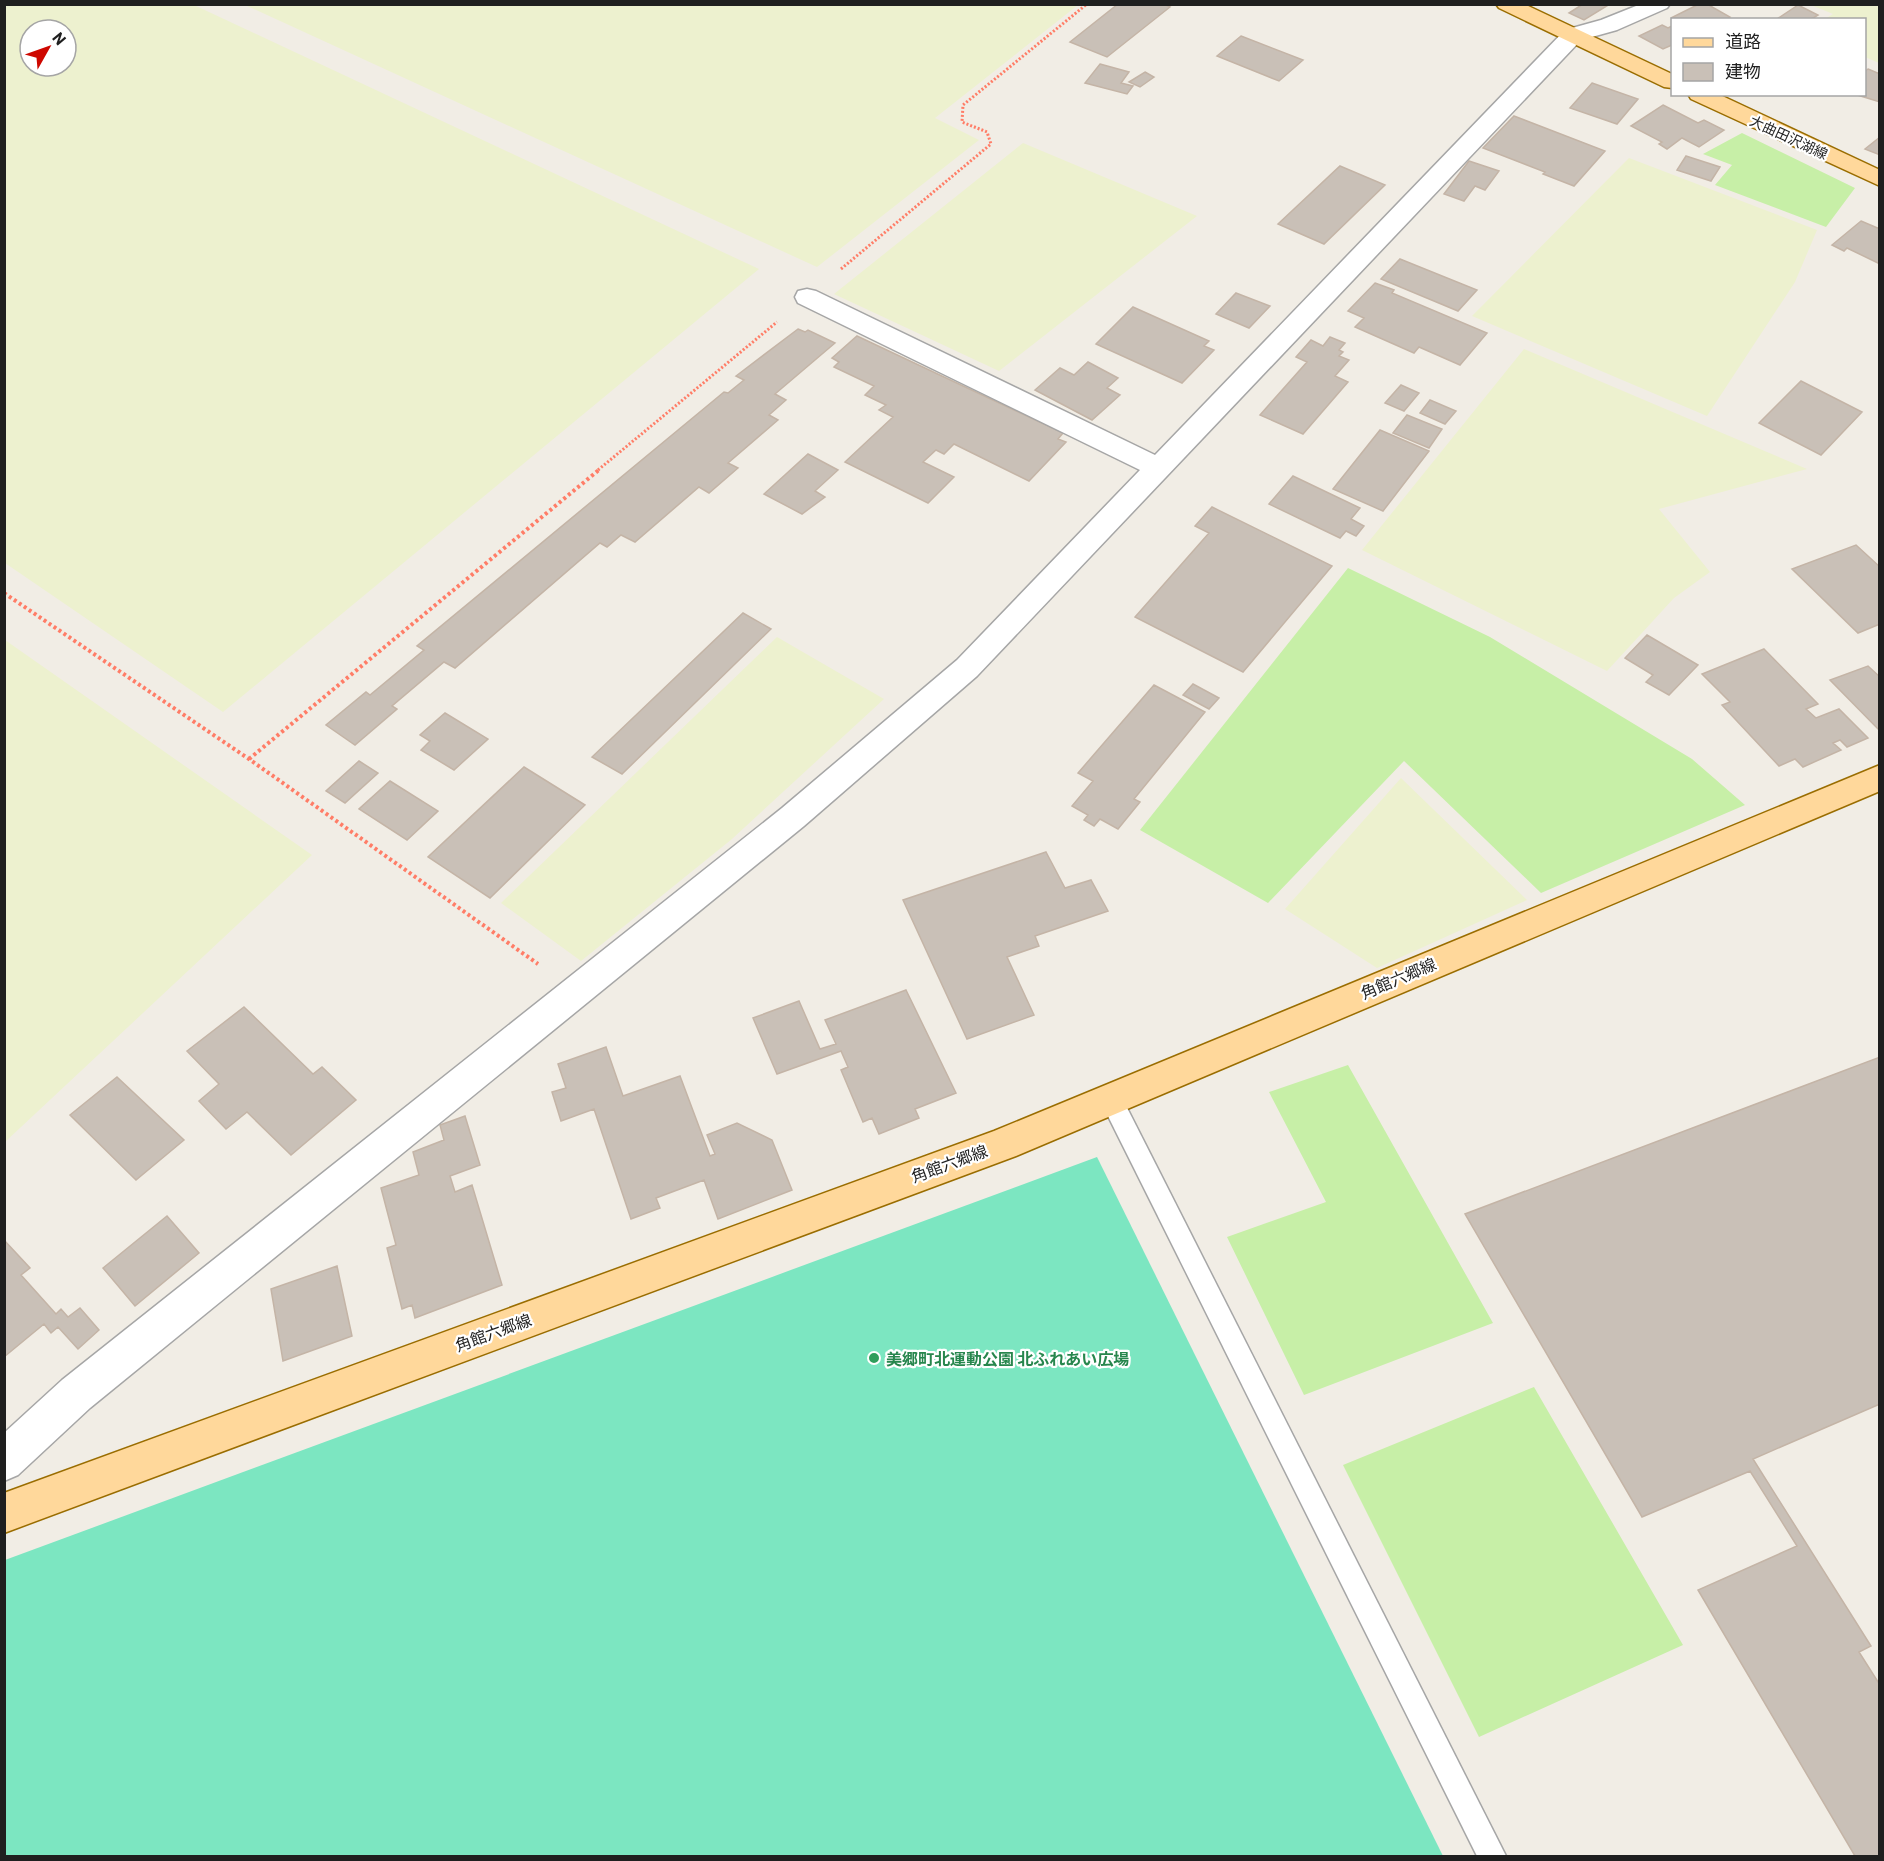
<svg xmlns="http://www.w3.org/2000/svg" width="1884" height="1861" viewBox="0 0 1884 1861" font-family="Barlow,'Noto Sans JP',sans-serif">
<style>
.farmland{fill:#edf1cf;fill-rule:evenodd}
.grass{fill:#c7efa7}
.pitch{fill:#7ce6c1}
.building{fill:#c9c0b7;stroke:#c4b4a6;stroke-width:1.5}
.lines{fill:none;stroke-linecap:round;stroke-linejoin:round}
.service-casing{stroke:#a6a6a6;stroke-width:3}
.minor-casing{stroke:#a6a6a6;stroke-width:3}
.primary-casing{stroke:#9a6d00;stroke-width:3}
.path-far1{stroke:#ff7d67;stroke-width:3;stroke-dasharray:2 2;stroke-linecap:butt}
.path{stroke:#ff7d67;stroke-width:4;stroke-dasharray:3 3;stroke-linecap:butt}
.service{fill:#fff;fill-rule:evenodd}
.minor{fill:#fff;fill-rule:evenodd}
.primary{fill:#ffd89b;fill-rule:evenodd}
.leisure-dot{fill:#2e9e5b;stroke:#fff;stroke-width:2}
.labels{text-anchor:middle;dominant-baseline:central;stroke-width:4.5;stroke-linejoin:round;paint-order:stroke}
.far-street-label{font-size:14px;fill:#1f1f1f;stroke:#fff}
.street-label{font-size:16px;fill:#1f1f1f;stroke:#fff}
.leisure-label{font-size:16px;font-weight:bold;fill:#27864d;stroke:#fff;text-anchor:start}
</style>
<rect width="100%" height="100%" fill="#f1ede5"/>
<path class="farmland" d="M4 5H194L759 269 223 712 5 563ZM30 30H66V66H30Z
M245 5H1078L935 118 979 140 817 267Z
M1811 5H1879V63L1865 57 1864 20 1825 19 1833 14Z
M1023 143 1197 216 999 371 834 294Z
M1629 158 1817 230 1795 282 1707 416 1472 316Z
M1524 349 1807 469 1659 509 1710 572 1674 598 1607 671 1362 550Z
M777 637 884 699 732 839 581 961 501 903Z
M5 640 312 855 5 1142Z
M1401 778 1527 900 1377 968 1285 909Z"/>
<path class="grass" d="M1742 133 1855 188 1826 227 1715 185 1732 165 1703 154Z
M1348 568 1490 637 1692 759 1745 805 1541 893 1404 761 1268 903 1140 830Z
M1348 1065 1493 1323 1304 1395 1227 1237 1326 1202 1269 1092Z
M1534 1387 1683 1645 1479 1737 1343 1465Z"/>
<path class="pitch" d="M1097 1157 1443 1856H5V1560Z"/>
<path class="building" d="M1118 4H1164L1170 7 1107 57 1070 42Z
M1583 4H1610L1584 20 1569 13Z
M1699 4H1707L1730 17 1726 20 1671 18Z
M1798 5 1818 15 1810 20 1777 19Z
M1662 25 1668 28 1672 26V45L1663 49 1639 36Z
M1241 36 1303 60 1279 81 1217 56Z
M1100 64 1129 72 1121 83 1133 86 1127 94 1085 83Z
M1868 69 1880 74V102L1854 94H1864V72Z
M1145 72 1154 77 1140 87 1129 82Z
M1592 83 1638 99 1617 124 1570 108Z
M1663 105 1698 123 1704 120 1724 130 1699 147 1682 138 1667 149 1659 144 1662 142 1631 126Z
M1514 116 1605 151 1574 186 1543 174 1545 172 1483 148Z
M1880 137V155L1865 149Z
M1686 156 1720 167 1711 181 1677 170Z
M1469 161 1499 171 1485 190 1475 186 1464 201 1444 194Z
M1340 166 1385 185 1324 244 1278 224Z
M1861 221 1880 229V264L1847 248 1844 251 1832 245Z
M1400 259 1477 290 1458 311 1381 279Z
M1375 283 1394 290 1392 293 1487 333 1460 365 1419 347 1414 353 1355 327 1364 318 1348 311Z
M1236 293 1270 306 1249 328 1216 314Z
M1133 307 1209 341 1204 346 1214 350 1182 383 1096 344Z
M798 329 805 332 808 330 835 343 775 394 786 400 769 415 778 420 728 463 738 468 709 493 699 487 635 542 621 535 607 547 600 543 455 668 444 662 392 706 397 709 355 745 326 725 366 692 370 695 424 650 417 646 724 392 728 393 744 380 736 376Z
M857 336 1063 433 1058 439 1066 442 1029 481 954 444 944 454 936 450 923 462 954 477 928 503 845 462 893 417 879 410 886 405 865 395 874 386 834 367 839 362 832 358Z
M1330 337 1345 343 1339 350 1343 352 1339 356 1349 360 1335 376 1348 382 1303 434 1260 415 1307 362 1296 357 1311 340 1323 346Z
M1088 362 1118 378 1107 388 1120 395 1092 420 1035 390 1060 368 1074 375Z
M1801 381 1862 412 1821 455 1759 423Z
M1401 385 1419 393 1404 411 1385 403Z
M1430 400 1456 411 1445 424 1420 413Z
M1407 415 1442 429 1429 448 1393 433Z
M1380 430 1429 451 1383 511 1333 489Z
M808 454 838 470 815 491 825 497 802 514 764 494Z
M1293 476 1360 508 1351 519 1364 526 1356 536 1346 531 1340 538 1269 504Z
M1212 507 1332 566 1243 672 1135 617 1209 533 1195 526Z
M1856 545 1880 567V624L1858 633 1792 569Z
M743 613 771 629 622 774 592 757Z
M1647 635 1698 665 1669 695 1646 682 1653 675 1625 658Z
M1764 649 1818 704 1806 709 1816 718 1839 709 1868 738 1847 747 1840 740 1833 743 1841 750 1803 767 1795 759 1779 766 1722 705 1730 702 1702 674Z
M1868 666 1880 677V731L1830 680Z
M1193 684 1219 698 1209 709 1183 695Z
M1154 685 1205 712 1134 799 1140 802 1118 829 1100 819 1094 826 1084 820 1088 815 1072 806 1093 781 1078 773Z
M445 713 488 739 454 770 421 750 430 741 420 735Z
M359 761 378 773 345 803 326 791Z
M524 767 585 805 490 898 428 857Z
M390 781 438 811 407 840 359 809Z
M1046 852 1065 888 1091 880 1108 911 1035 936 1039 946 1007 957 1034 1015 967 1039 903 900Z
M906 990 956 1093 915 1109 919 1118 879 1134 872 1118 863 1122 841 1070 848 1067 841 1051 777 1074 753 1018 799 1001 820 1049 836 1044 825 1020Z
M244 1007 313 1074 322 1067 356 1100 291 1155 247 1112 226 1129 199 1101 219 1084 187 1051Z
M606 1047 623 1096 680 1076 710 1156 715 1154 707 1135 737 1123 772 1140 792 1190 718 1219 704 1180 656 1198 660 1208 631 1219 594 1109 561 1121 552 1092 566 1088 558 1064Z
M1880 1057V1404L1753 1459 1871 1646 1859 1652 1880 1685V1856H1855L1698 1590 1797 1546 1750 1471 1642 1517 1465 1214Z
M117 1077 184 1140 136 1180 70 1115Z
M465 1116 480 1165 450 1176 455 1192 472 1185 502 1285 415 1318 412 1305 402 1309 387 1248 396 1245 381 1188 419 1175 413 1152 444 1140 440 1125Z
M167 1216 199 1253 135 1306 103 1268Z
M4 1240 30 1268 21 1275 56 1314 61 1309 68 1317 80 1308 99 1330 78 1349 58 1327 51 1333 44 1324 4 1357Z
M337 1266 352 1336 283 1361 271 1289Z"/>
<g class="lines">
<g class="service-casing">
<path id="service" d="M1111 1089 1119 1092 1506 1856H1477L1103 1106 1100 1099 1103 1092Z"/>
</g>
<g class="minor-casing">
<path id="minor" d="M1641 4H1670L1667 8 1617 30 1581 40 977 676 804 826 90 1408 18 1475 4 1481V1433L62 1380 782 808 957 660 1140 470 798 303 795 297 798 291 807 289 816 291 1155 455 1565 30 1601 20Z"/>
</g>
<g class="primary-casing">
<path id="primary" d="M1496 4H1524L1672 74V88L1664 87 1499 8Z
M1688 94H1718L1880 170V186L1691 99Z
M1880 765V791L1016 1156 4 1533V1493L994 1131Z"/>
</g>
<path class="path-far1" d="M841 269 991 144 987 132 962 122 963 105 1087 4
M598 470 777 322"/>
<path class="path" d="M4 593 249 759 538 964
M249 759 600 469"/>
<use href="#service" class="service"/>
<use href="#minor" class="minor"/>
<use href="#primary" class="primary"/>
</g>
<circle class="leisure-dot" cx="874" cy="1358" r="6"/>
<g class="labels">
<g class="far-street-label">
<text transform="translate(1789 137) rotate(25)">大曲田沢湖線</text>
</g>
<g class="street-label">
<text transform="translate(1398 978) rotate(-23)">角館六郷線</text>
<text transform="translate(949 1163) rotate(-20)">角館六郷線</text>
<text transform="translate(493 1332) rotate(-20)">角館六郷線</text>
</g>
<g class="leisure-label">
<text x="886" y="1358">美郷町北運動公園 北ふれあい広場</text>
</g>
</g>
<rect width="1884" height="1861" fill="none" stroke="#1f1f1f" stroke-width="12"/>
<rect x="1671" y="18" width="195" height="78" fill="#ffffff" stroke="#a5a5a5" stroke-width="1.5"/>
<rect x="1683" y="38" width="30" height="9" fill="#ffd89b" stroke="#a5a5a5" stroke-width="1.5"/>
<text x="1725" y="48" font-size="18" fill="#1f1f1f">道路</text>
<rect x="1683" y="63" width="30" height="18" fill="#c9c0b7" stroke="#a5a5a5" stroke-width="1.5"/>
<text x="1725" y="78" font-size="18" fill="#1f1f1f">建物</text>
<g transform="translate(48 48) rotate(50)"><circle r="28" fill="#ffffff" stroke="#a5a5a5" stroke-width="1.5"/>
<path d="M0-4.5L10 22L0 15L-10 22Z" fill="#ce0800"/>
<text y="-9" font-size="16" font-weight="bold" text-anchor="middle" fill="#1f1f1f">N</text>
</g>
</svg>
